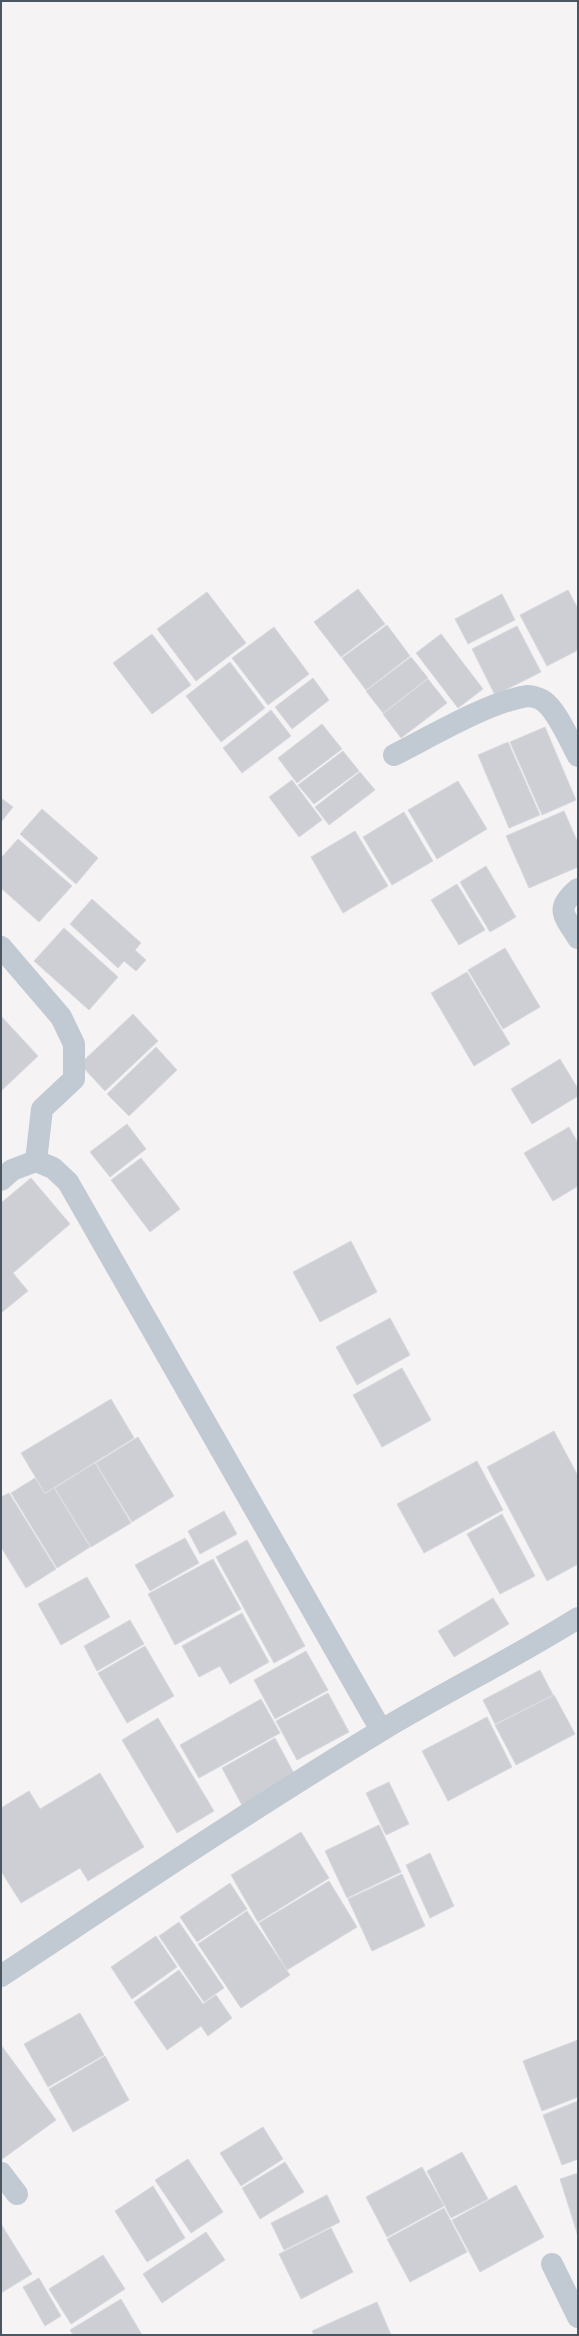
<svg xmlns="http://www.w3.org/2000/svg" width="579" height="2336" viewBox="0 0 579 2336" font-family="'Fira Sans',sans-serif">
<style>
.building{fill:#cdcfd5;stroke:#d7d9de}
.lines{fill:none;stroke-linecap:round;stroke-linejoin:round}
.minor{stroke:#c1cad2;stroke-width:22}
</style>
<rect width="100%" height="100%" fill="#f5f3f3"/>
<path class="building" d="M358 589 385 624 341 657 314 622Z
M568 590 578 609V650L547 666 520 615Z
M207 592 246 643 196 681 157 629Z
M502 594 515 620 468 644 455 619Z
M387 625 410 656 366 690 342 658Z
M517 626 541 672 495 695 472 649Z
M274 627 309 674 268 705 232 658Z
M152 634 191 685 152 714 113 663Z
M441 634 483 689 458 708 416 653Z
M411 657 428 678 383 713 366 691Z
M230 662 265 708 221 742 186 696Z
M313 678 329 700 292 729 275 707Z
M428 679 447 703 401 738 383 714Z
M271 710 291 736 242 773 223 748Z
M322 724 342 749 297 783 278 758Z
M545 727 576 800 542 815 510 742Z
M508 742 540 815 509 828 478 755Z
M343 751 359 771 314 804 298 785Z
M360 772 375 790 329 825 315 807Z
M292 780 322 820 299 837 269 797Z
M458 781 487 829 437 859 408 810Z
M1 798 13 807 1 822Z
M42 809 98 858 76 884 20 834Z
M564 811 578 843V867L529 888 506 836Z
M404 812 433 861 392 885 363 837Z
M355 831 388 886 343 913 311 857Z
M18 839 72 886 39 922 1 888V858Z
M486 866 516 917 490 932 460 882Z
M457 884 485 930 459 945 431 900Z
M92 899 141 943 135 950 146 960 136 971 124 961 118 968 70 924Z
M64 928 118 977 89 1010 34 961Z
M505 948 540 1007 503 1029 468 970Z
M467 972 510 1044 474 1066 431 993Z
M133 1014 158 1041 105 1091 80 1064Z
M1 1016 38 1056 1 1091Z
M156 1047 177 1070 129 1116 107 1094Z
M560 1059 578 1089V1096L532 1124 511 1089Z
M127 1124 146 1149 110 1177 90 1152Z
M569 1127 578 1143V1186L553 1201 524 1153Z
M141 1158 180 1209 150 1232 111 1180Z
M31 1178 70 1224 13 1273 28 1291 1 1313V1203Z
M351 1241 377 1292 320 1322 293 1272Z
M390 1318 410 1355 357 1385 336 1347Z
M402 1368 431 1420 382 1447 353 1395Z
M111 1399 134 1438 45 1493 21 1453Z
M554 1431 578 1476V1564L547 1581 487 1467Z
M138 1437 174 1496 132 1522 96 1463Z
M477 1461 503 1510 424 1553 397 1504Z
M95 1463 131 1523 91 1547 55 1488Z
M35 1478 45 1494 54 1488 90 1547 57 1568 11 1493Z
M9 1493 56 1569 26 1588 1 1547V1497Z
M224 1511 237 1534 200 1554 188 1531Z
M502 1514 535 1576 500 1594 467 1534Z
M185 1538 199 1563 150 1591 135 1565Z
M247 1540 305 1646 274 1663 216 1557Z
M213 1559 241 1609 175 1645 148 1594Z
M87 1577 110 1617 61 1645 38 1604Z
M493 1598 509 1624 454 1657 438 1631Z
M242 1613 269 1662 230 1684 220 1666 199 1677 182 1646Z
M130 1620 144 1644 97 1671 84 1646Z
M145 1646 174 1696 127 1723 98 1673Z
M306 1651 328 1690 275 1719 254 1680Z
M540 1670 553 1695 495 1724 483 1700Z
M328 1693 349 1732 297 1760 276 1721Z
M554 1695 575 1734 516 1765 495 1725Z
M261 1699 280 1733 199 1778 180 1745Z
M487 1717 512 1767 448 1801 422 1751Z
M158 1718 214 1811 177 1833 122 1740Z
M275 1738 296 1777 243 1807 222 1768Z
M100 1773 144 1847 88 1881 80 1868 21 1903 1 1871V1808L29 1791 40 1809Z
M389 1782 409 1824 386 1835 366 1793Z
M379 1825 401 1872 347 1898 325 1851Z
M301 1832 329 1878 258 1922 231 1875Z
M430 1853 454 1906 430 1918 406 1865Z
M402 1874 425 1926 372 1951 348 1899Z
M329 1881 357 1927 287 1970 259 1923Z
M230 1883 247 1909 197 1942 180 1917Z
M247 1911 290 1975 241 2008 198 1944Z
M179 1922 224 1988 204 2002 159 1936Z
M156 1936 177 1967 132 1999 111 1967Z
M179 1970 203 2004 216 1995 232 2018 208 2036 201 2026 167 2050 134 2002Z
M80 2013 104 2055 48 2087 24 2044Z
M578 2040V2097L542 2111 523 2061Z
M1 2045 56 2120 1 2160Z
M105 2056 129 2100 73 2132 49 2089Z
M578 2101V2159L562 2165 543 2115Z
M263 2127 283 2159 241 2186 220 2153Z
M462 2152 488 2199 451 2218 427 2171Z
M188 2159 223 2212 191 2233 155 2180Z
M285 2162 304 2192 260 2219 242 2188Z
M422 2167 444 2206 387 2237 366 2197Z
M578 2173V2236L560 2179Z
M516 2185 544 2237 480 2272 452 2220Z
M153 2186 185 2238 147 2262 115 2211Z
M327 2195 340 2222 284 2250 271 2223Z
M444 2208 467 2252 410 2282 387 2239Z
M1 2224 32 2274 1 2293Z
M331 2228 353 2272 301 2299 279 2254Z
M206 2232 225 2260 162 2303 143 2274Z
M103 2255 125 2289 71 2324 49 2289Z
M39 2278 61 2316 45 2326 23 2287Z
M121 2299 142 2335H73L70 2330Z
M377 2302 391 2335H314L312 2331Z"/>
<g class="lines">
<path class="minor" d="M394 755C430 737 490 701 528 696 532 696 539 698 542 700 557 709 570 742 578 756
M578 889C554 909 564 915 578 938
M1 947 61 1017 74 1044V1079L42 1109 36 1161 53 1168 68 1182 381 1730
M1 1180 12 1170 36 1161
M1 1976C127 1893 253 1808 382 1730 447 1691 514 1658 578 1618
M1 2173 17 2194
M552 2264 578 2317"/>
</g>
<rect width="579" height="2336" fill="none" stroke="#4a5661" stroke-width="4"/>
</svg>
